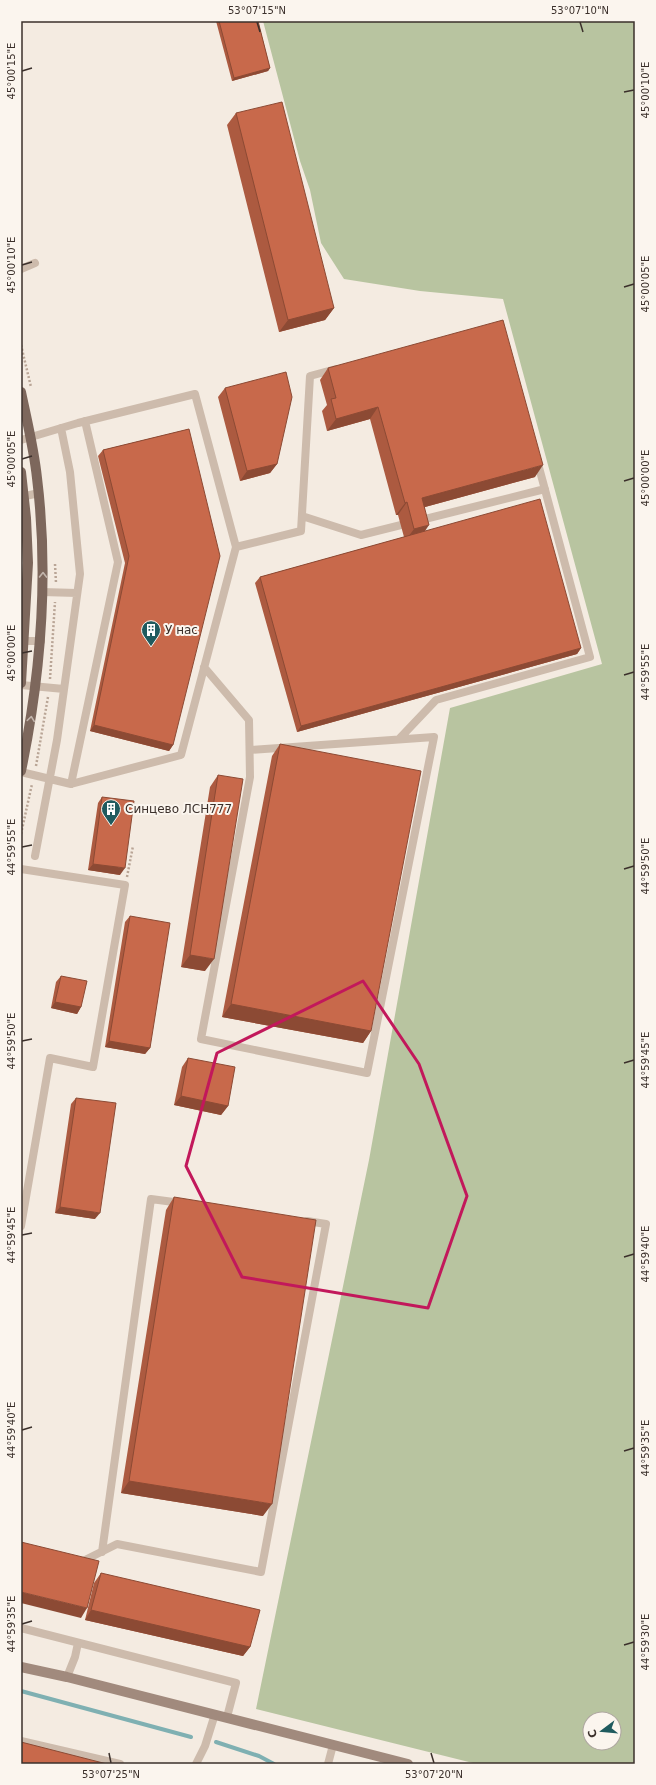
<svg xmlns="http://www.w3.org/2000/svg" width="656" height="1785" viewBox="0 0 656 1785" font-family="'DejaVu Sans',sans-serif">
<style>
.green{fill:#b8c4a0;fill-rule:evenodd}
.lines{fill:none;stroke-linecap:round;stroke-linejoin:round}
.stream{stroke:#7fb0b2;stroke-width:4}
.path{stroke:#b9a596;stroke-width:2.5;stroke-dasharray:2 2;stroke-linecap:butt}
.lane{stroke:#cdbbac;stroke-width:8}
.secondary{stroke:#a18a7d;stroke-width:10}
.primary{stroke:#7d675c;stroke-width:10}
.wall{fill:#ac5a40}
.shaded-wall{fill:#8c4a34}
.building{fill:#c8694b;stroke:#8c4a34}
.oneway{stroke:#c2b5ac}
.marked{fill:none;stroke:#c2185b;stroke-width:3;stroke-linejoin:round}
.ticks{fill:none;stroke:#3b302b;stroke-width:1.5}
.labels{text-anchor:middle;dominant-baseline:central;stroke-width:4;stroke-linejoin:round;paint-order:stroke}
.poi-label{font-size:12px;fill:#3b302b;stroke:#fbf5ee;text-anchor:start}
.neatline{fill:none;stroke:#3b302b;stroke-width:1.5}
.ticks-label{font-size:10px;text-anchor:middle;fill:#3b302b}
</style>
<rect width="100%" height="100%" fill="#f4ebe1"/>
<path class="green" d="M263 21H635V1764H477L256 1709 369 1160 450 708 602 664 503 299 420 291 344 279 321 243 310 190 300 161ZM590 1719H614V1743H590Z"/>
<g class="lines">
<path class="stream" d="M21 1691 191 1737
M216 1742 259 1756 274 1764"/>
<path class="path" d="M21 345 31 387
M55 564 56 583
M50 679 55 602
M36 766 48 697
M21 834 32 784
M127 877 133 846"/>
<path class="lane" d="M21 269 35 263
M21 440 78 423 195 394 236 547 181 755 71 784 118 562 85 421
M21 497 39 493
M302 516 361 535 545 489
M236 547 301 531 310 376 336 369
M42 592 77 593
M21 641H41
M204 667 249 720 250 777 201 1039 367 1073 434 737 250 750
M21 685 64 689
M399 739 436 700 590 657 537 460
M21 772 71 784
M35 856 57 740 80 574 70 472 61 428
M21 869 125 885 93 1067 50 1058 21 1226
M102 1552 151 1199 181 1203
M79 1563 117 1544 261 1572 326 1224 307 1221
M21 1628 236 1683 227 1717
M67 1677 75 1657 78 1643
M21 1741 120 1764
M196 1764 205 1746 215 1714
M328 1764 333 1745"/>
<path class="secondary" d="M21 1667 67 1677 408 1764"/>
<path class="primary" d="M21 392C27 421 34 449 37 478 49 576 41 674 21 771
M21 472 26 518 28 563 21 683"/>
</g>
<path class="wall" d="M216 21H258L270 68 268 71 232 81Z
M236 113 334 308 325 320 279 332 227 125Z
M328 368 535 477 425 507V531L581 648 577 654 297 732 255 583 260 577 404 537 398 515H396L370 419 327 431 322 411 327 405 320 380Z
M225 388 277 464 270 473 240 481 218 397Z
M189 429 173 745 169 751 90 731 125 563 98 456 103 450Z
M280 744 371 1031 363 1043 222 1017 272 756Z
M218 775 205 971 181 967 210 787Z
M102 797 120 875 88 870 98 803Z
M130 916 150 1048 145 1054 105 1047 125 922Z
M61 976 81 1007 77 1014 51 1008 56 982Z
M188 1058 228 1106 221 1115 174 1105 182 1067Z
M76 1098 95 1219 55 1213 71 1104Z
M174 1197 263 1516 121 1493 166 1210Z
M101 1573 250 1647 243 1656 85 1620 94 1583Z"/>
<path class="shaded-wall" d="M270 68 268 71 232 81 234 78Z
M334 308 325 320 279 332 288 320Z
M378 407 370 419 327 431 336 419Z
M277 464 270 473 240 481 247 471Z
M543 465 535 477 414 510 422 498Z
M407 502 398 515H396L405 503Z
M429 525 421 537 405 541 414 529Z
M581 648 577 654 297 732 301 726Z
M94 725 173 745 169 751 90 731Z
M93 864 125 868 120 875 88 870Z
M190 955 214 959 205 971 181 967Z
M55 1002 81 1007 77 1014 51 1008Z
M231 1004 371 1031 363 1043 222 1017Z
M109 1041 150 1048 145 1054 105 1047Z
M181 1096 228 1106 221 1115 174 1105Z
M60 1207 100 1213 95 1219 55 1213Z
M129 1481 272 1504 263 1516 121 1493Z
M21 1592 87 1608 81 1618 21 1603Z
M91 1610 250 1647 243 1656 85 1620Z"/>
<path class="building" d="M219 21H258L270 68 234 78Z
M282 102 334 308 288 320 236 113Z
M503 320 543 465 422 498 429 525 414 529 407 502 405 503 378 407 336 419 331 399 336 398 328 368Z
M286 372 292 397 277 464 247 471 225 388Z
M189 429 220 556 173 745 94 725 129 556 103 450Z
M540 499 581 648 301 726 260 577Z
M280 744 421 771 371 1031 231 1004Z
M218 775 243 779 214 959 190 955Z
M102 797 134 801 125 868 93 864Z
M130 916 170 923 150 1048 109 1041Z
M61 976 87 981 81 1007 55 1002Z
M188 1058 235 1067 228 1106 181 1096Z
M76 1098 116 1103 100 1213 60 1207Z
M174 1197 316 1220 272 1504 129 1481Z
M21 1542 99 1561 87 1608 21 1592Z
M101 1573 260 1610 250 1647 91 1610Z
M21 1742 107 1764H21Z"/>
<defs><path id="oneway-chevron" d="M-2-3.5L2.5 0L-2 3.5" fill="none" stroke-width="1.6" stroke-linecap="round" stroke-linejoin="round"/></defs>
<g class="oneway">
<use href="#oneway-chevron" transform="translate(43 575) rotate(-89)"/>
<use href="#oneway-chevron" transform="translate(31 719) rotate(-82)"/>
</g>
<path class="marked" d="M363 981 419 1064 467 1196 428 1308 242 1277 186 1166 217 1053Z"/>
<path class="ticks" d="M257 22 260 32M580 22 583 32M22 71 32 68M624 92 634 90M22 265 32 262M624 287 634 284M22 459 32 456M624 481 634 478M22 653 32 651M624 675 634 672M22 847 32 845M624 869 634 866M22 1041 32 1039M624 1063 634 1060M22 1235 32 1233M624 1257 634 1254M22 1430 32 1427M624 1451 634 1448M22 1624 32 1621M624 1645 634 1642M109 1753 111 1763M431 1753 434 1763"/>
<defs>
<g id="building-pin" transform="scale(1)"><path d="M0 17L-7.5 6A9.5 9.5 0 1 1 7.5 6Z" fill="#1f5a5e" stroke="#fbf5ee"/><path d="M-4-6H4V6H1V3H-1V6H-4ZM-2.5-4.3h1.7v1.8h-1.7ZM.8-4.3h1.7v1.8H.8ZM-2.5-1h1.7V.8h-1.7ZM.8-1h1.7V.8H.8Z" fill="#fff"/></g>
</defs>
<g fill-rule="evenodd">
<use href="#building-pin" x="151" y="630"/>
<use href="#building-pin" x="111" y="809"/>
</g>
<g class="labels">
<g class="poi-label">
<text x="165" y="630">У нас</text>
<text x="125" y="809">Синцево ЛСН777</text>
</g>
</g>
<rect width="656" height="1785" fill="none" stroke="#fbf5ee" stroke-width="44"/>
<g transform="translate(602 1731) rotate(254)"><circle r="19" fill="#fbf5ee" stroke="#aea6a0"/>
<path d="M0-3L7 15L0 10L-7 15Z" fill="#1f5a5e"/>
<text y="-6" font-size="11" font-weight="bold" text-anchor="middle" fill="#3b302b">С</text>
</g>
<rect x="22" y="22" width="612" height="1741" class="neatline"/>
<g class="ticks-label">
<text x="257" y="14">53°07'15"N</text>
<text x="580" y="14">53°07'10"N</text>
<text transform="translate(11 71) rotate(-90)" y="4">45°00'15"E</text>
<text transform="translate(645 90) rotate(-90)" y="4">45°00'10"E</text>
<text transform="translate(11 265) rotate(-90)" y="4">45°00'10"E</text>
<text transform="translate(645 284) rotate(-90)" y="4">45°00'05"E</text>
<text transform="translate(11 459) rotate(-90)" y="4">45°00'05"E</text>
<text transform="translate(645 478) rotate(-90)" y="4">45°00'00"E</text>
<text transform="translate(11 653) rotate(-90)" y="4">45°00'00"E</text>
<text transform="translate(645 672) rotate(-90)" y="4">44°59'55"E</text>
<text transform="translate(11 847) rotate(-90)" y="4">44°59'55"E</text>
<text transform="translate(645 866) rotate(-90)" y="4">44°59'50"E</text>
<text transform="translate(11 1041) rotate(-90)" y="4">44°59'50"E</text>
<text transform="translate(645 1060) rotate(-90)" y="4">44°59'45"E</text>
<text transform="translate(11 1235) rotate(-90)" y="4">44°59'45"E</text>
<text transform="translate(645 1254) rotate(-90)" y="4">44°59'40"E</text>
<text transform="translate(11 1430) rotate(-90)" y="4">44°59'40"E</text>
<text transform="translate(645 1448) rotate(-90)" y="4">44°59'35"E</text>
<text transform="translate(11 1624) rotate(-90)" y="4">44°59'35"E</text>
<text transform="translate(645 1642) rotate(-90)" y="4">44°59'30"E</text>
<text x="111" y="1778">53°07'25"N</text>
<text x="434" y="1778">53°07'20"N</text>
</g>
</svg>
